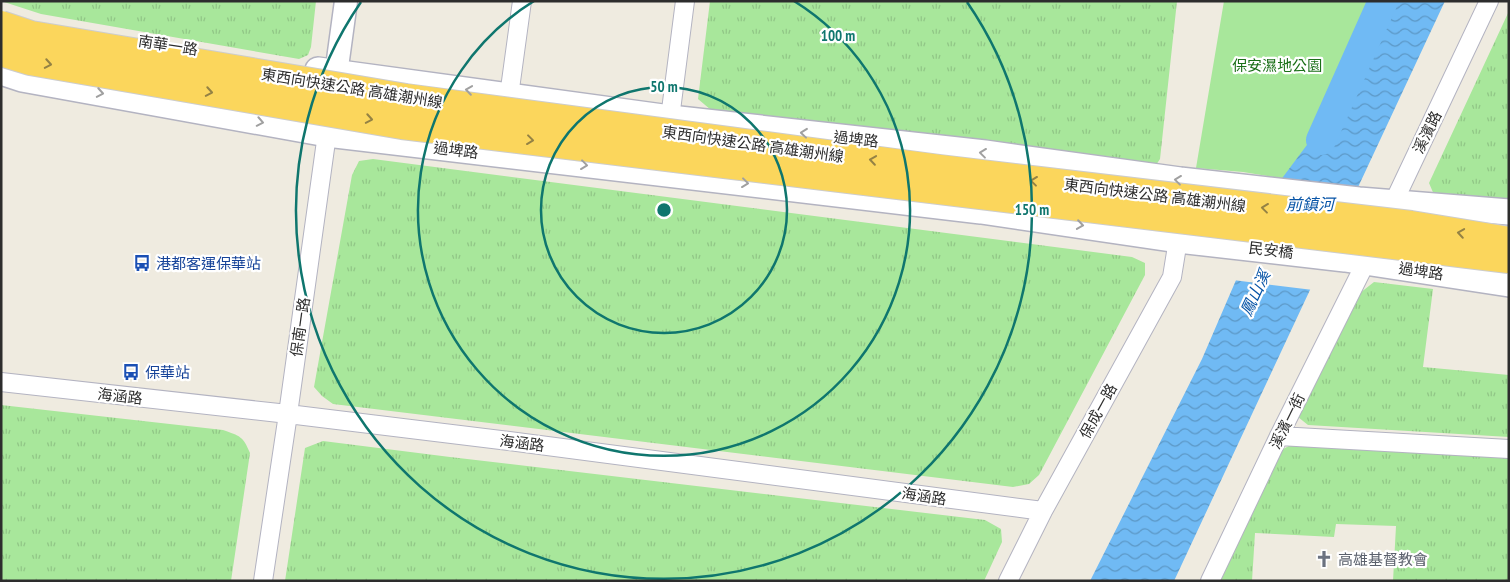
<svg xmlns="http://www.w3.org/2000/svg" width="1510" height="582" viewBox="0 0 1510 582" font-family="'PT Sans Narrow','Noto Sans TC',sans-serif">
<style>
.grass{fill:url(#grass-tufts)}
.park{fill:#a8e79b}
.water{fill:url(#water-waves)}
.pier{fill:#efebe0}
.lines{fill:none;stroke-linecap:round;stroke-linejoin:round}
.river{stroke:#70baf4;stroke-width:30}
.minor-casing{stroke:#b3b3c1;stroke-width:20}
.tertiary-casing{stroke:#b3b3c1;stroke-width:25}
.secondary-casing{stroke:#b3b3c1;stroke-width:28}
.minor{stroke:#fff;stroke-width:18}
.tertiary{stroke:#fff;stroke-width:22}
.secondary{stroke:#fff;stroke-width:25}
.trunk-bridge-casing{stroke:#cdcdcd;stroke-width:30;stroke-linecap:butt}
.trunk-bridge{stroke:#fbd65c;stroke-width:28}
.oneway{stroke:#948244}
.oneway2{stroke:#a0a0a0}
.ring{fill:none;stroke:#0f766e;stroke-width:2.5}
.labels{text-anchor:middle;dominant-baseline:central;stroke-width:4.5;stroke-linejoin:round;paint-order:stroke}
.street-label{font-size:15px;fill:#2d2d2d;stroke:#fff}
.park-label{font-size:15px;fill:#1b7018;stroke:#fff}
.transit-label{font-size:15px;fill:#164399;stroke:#fff;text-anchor:start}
.worship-label{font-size:15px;fill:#5b616d;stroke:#fff;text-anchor:start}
.water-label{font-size:16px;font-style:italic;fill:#0855a7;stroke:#fff}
.centre{fill:#0f766e;stroke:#fff;stroke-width:2.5}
.ring-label{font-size:15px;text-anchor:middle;font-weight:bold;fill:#0f766e;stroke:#fff;stroke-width:4.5;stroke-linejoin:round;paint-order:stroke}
</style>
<defs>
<pattern id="grass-tufts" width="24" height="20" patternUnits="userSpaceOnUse" patternTransform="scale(1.25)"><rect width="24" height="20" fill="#a8e79b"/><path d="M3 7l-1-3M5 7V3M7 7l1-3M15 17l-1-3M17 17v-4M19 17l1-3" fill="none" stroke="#91c686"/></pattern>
<pattern id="water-waves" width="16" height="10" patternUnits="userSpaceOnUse" patternTransform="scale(1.25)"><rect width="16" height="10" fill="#70baf4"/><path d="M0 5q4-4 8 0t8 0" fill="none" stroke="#5c98c6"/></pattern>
</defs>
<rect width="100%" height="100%" fill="#efebe0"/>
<path class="grass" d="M1 1H316L311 47 308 55 299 59 41 14Z
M710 1H1177L1160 159 1154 168 711 110 698 99Z
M1509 11V204L1435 197 1429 183Z
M373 159 1132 257 1145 263V275L1039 475 1029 484 1013 487 333 404 322 396 314 387 352 175 359 161Z
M1374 282 1433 289 1423 367 1509 375V437L1308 425 1298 417 1360 293Z
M1 405 223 430C240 436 243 436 250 453L231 581H1Z
M323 441 450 457 985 520 1001 529 1002 542 984 581H285L305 448Z
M1293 444 1509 458V581H1393L1396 526 1336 524 1334 537 1255 533 1252 581H1220L1219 579 1281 450Z"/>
<path class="park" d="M1224 1H1375L1292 180 1243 172 1196 168Z"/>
<path class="water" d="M1372 1H1445L1174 581H1090L1202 359 1277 185 1339 102Z"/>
<path class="pier" d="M1275 184 1361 189 1313 290 1233 280Z"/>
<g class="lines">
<path class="river" d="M1321 140 1383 1"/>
<g class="minor-casing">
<path id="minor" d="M509 96 522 1
M670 118 685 1
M1389 212 1489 1
M1 382 288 414 509 441 1043 511
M1279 436 1509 449
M263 581 288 414 327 134
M1008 581 1043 511 1172 277 1178 240
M1210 581 1279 436 1370 254"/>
</g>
<g class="tertiary-casing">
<path id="tertiary" d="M334 89 346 1"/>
</g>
<g class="secondary-casing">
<path id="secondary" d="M318 70 670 118 985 153 1180 180 1359 200 1509 212
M1 72 22 79 327 134 981 211 1178 240 1345 259 1509 284"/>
</g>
<use href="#minor" class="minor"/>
<use href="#tertiary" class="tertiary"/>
<use href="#secondary" class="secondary"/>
<g class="trunk-bridge-casing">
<path id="trunk-bridge" d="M1 25 31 35 406 98 940 169 1411 225 1509 241
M1 52 30 61 402 125 1509 259"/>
</g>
<use href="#trunk-bridge" class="trunk-bridge"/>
</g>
<defs><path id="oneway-chevron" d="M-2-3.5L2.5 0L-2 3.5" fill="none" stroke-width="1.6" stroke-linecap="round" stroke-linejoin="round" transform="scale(1.25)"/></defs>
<g class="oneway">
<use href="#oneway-chevron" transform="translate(48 64) rotate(10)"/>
<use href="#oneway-chevron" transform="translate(209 92) rotate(10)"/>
<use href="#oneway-chevron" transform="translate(369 119) rotate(10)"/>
<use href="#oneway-chevron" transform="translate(530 140) rotate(7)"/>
<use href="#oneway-chevron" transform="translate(873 160) rotate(-172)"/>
<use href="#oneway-chevron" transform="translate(1034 181) rotate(-173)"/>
<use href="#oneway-chevron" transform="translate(1265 208) rotate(-173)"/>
<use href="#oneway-chevron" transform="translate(1461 233) rotate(-171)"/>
</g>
<g class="oneway2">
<use href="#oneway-chevron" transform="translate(469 90) rotate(-172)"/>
<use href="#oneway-chevron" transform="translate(100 93) rotate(10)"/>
<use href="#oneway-chevron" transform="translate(260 122) rotate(11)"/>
<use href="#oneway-chevron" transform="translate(804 133) rotate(-174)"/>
<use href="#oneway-chevron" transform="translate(983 153) rotate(-173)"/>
<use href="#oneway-chevron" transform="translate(584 165) rotate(7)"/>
<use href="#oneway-chevron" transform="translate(1178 180) rotate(-173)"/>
<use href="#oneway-chevron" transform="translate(745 183) rotate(7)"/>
<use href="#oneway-chevron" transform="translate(1080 225) rotate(8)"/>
</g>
<g class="ring">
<circle cx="664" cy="210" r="123"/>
<path d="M794 1A246 246 0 1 1 534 1"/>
<path d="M967 2A368 368 0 1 1 361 2"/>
</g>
<defs>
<g id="bus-bare" transform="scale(1.35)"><path d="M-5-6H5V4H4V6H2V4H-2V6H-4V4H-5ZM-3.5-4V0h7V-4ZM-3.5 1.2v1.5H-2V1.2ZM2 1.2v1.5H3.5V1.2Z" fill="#1a4fb4" stroke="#fff" stroke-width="2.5" paint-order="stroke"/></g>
<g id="church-bare" transform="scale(1.35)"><path d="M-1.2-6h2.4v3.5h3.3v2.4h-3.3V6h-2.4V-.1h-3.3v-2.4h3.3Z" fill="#6b7280" stroke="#fff" stroke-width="2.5" paint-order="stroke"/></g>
</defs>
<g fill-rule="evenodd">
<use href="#bus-bare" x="142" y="263"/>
<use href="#bus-bare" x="131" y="372"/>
<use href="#church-bare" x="1324" y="559"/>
</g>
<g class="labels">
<g class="street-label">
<text transform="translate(168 45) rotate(9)">南華一路</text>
<text transform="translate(352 88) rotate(9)">東西向快速公路 高雄潮州線</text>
<text transform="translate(1427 132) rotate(-64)">溪濱路</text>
<text transform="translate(856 139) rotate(6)">過埤路</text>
<text transform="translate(753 144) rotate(8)">東西向快速公路 高雄潮州線</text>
<text transform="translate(456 150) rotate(7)">過埤路</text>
<text transform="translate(1155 195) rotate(7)">東西向快速公路 高雄潮州線</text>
<text transform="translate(1271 250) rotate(7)">民安橋</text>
<text transform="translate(1421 271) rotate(8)">過埤路</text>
<text transform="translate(300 327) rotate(-82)">保南一路</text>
<text transform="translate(120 396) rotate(6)">海涵路</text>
<text transform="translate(1098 411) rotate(-61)">保成一路</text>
<text transform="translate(1287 421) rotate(-64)">溪濱一街</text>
<text transform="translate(522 443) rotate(7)">海涵路</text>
<text transform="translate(924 496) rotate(8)">海涵路</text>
</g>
<g class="park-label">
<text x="1277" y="65">保安濕地公園</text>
</g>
<g class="transit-label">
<text x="156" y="263">港都客運保華站</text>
<text x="145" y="372">保華站</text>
</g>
<g class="worship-label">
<text x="1338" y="559">高雄基督教會</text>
</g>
<g class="water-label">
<text x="1310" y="204">前鎮河</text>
<text transform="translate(1255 293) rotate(-65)">鳳山溪</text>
</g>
</g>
<circle cx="664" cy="210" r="8" class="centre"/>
<g class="ring-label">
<text x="838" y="41">100 m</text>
<text x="664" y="92">50 m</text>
<text x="1032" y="215">150 m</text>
</g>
<rect width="1510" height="582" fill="none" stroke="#2d2d2d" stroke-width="5"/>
</svg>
